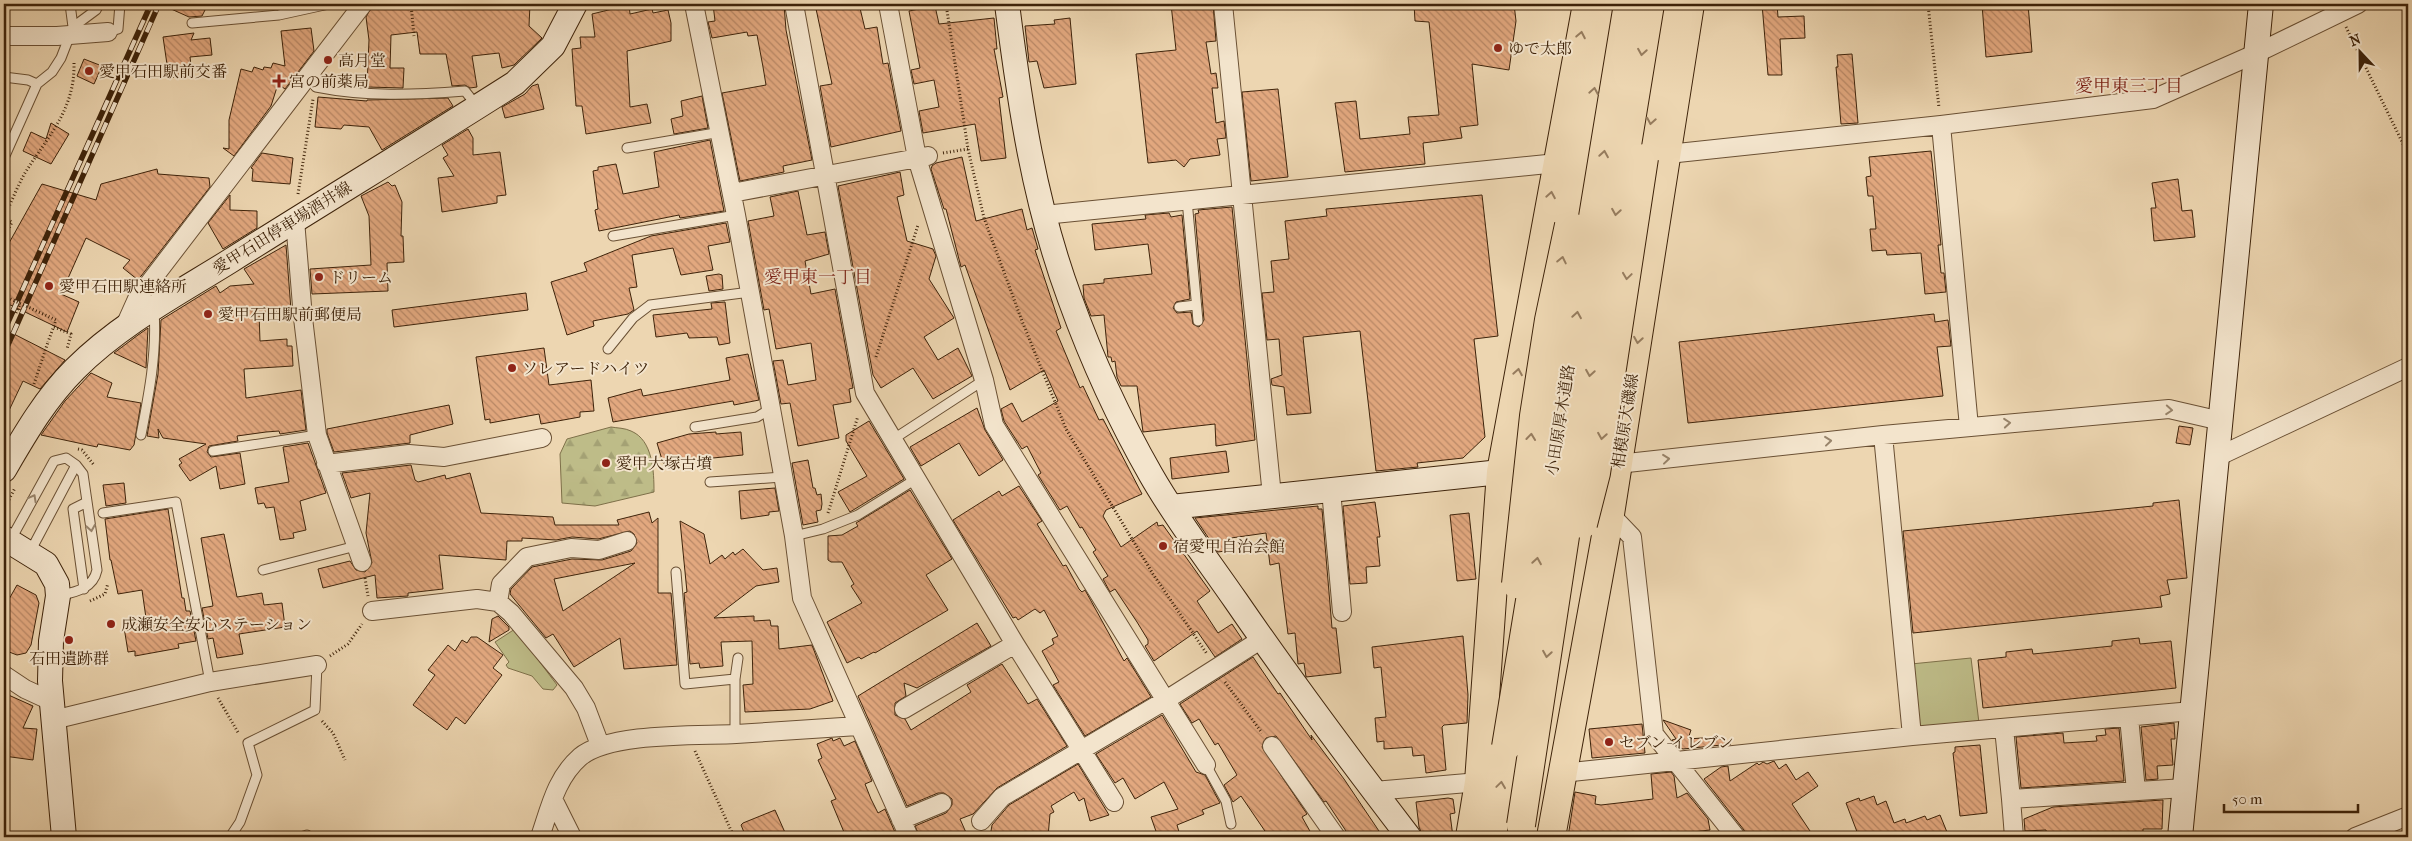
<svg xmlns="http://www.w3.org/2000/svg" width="2412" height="841" viewBox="0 0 2412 841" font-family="'IM FELL French Canon','Noto Serif JP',serif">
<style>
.forest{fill:url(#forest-firs);stroke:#7e7049}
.green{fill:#bebc88;stroke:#7e7049}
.building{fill:url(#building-back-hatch);stroke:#3e230a;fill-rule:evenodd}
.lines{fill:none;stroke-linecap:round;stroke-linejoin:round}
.lane-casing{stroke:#6a5034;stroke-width:11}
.street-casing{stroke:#6a5034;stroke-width:20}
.secondary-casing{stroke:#3e230a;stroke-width:26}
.primary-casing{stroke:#3e230a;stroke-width:30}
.highway-casing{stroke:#3e230a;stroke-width:30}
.path{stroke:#3e230a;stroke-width:3;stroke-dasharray:1 2.5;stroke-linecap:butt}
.lane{stroke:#f3e4cc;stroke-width:9}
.street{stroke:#f3e4cc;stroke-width:18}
.secondary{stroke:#f3e4cc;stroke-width:24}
.primary{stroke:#edd6b1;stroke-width:28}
.highway{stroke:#edd6b1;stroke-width:28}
.rail-casing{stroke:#3e230a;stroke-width:5.5}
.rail{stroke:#f3e4cc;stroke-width:4;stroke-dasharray:11;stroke-linecap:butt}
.highway-bridge-casing{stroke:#3e230a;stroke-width:30;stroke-linecap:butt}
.path-bridge{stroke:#3e230a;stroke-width:3;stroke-dasharray:1 2.5;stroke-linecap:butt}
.highway-bridge{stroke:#edd6b1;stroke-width:28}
.oneway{stroke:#967c5e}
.oneway2{stroke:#98846b}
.poi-dot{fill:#8f2418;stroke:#f3e4cc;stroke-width:2}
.labels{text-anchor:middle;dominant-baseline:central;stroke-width:4;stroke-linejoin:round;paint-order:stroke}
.poi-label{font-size:16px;fill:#3e230a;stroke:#f3e4cc;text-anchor:start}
.street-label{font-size:16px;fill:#3e230a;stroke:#f3e4cc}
.neighbourhood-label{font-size:18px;fill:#7a1f14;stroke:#f3e4cc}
</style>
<defs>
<pattern id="forest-firs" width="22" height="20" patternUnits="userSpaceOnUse" patternTransform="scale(1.25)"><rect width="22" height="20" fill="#bebc88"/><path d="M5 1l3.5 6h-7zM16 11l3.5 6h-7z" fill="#a4a174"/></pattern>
<pattern id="building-back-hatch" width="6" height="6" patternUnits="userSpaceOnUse" patternTransform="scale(1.25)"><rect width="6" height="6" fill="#e2a87f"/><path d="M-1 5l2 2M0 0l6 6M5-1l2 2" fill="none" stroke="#b98866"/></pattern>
</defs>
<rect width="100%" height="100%" fill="#edd6b1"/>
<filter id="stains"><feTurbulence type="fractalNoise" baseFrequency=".004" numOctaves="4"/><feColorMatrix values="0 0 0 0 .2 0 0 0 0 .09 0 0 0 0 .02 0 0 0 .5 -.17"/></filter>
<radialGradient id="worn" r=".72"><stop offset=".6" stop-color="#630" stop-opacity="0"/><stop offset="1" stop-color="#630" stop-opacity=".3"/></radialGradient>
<path class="forest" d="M611 427C617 428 625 428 631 431 653 440 654 472 654 492L595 506 562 503 560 454 567 439Z"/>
<path class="green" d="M515 629 557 685 553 690 543 689 532 676 508 668 506 665 509 662 495 642Z
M1971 658 1979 723 1920 727 1911 664Z"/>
<path class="building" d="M160 4H208L202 16 189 17Z
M373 4H530L529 26 542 38 514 65 502 68 499 53 472 56 477 87 470 88 465 85 452 86 446 54H420L417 32 391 35 390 68H404L403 88 367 87 369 40 366 17Z
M713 4H784L786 30 812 160 783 166 784 172 740 181 722 93 766 85 763 67 757 35 748 36 747 32 712 38 708 22 715 21Z
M815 4H859L865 29 877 27 883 64 888 63 901 131 831 147 820 86 832 84Z
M1171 4H1213L1216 41 1206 42 1211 74 1216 73 1218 88H1212L1216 123 1224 121 1226 138 1217 139 1220 155 1190 159 1184 167 1176 160 1148 163 1136 54 1176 50Z
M1414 4H1514L1516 21 1509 70 1472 64 1478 125 1460 127 1462 138 1423 143 1425 164 1345 172 1335 103 1356 101 1360 139 1410 134 1408 117 1439 115 1429 22 1415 21Z
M1762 4H1777L1778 17 1804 16 1805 38 1780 39 1782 75H1768Z
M1982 4H2028L2032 52 1986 57Z
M629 5 630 14 652 9 653 13 668 10 671 23V41L627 51 630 107 647 104 651 123 586 134 582 106H576L572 49 581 48 580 37H595L592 14Z
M935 6 939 24 994 18 997 49H994L1003 97 999 98 1006 158 981 161 975 124 923 133 919 111 939 107 934 80 914 84 911 70 920 68 909 11Z
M1070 18 1076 84 1044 88 1037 61 1029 62 1025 26 1055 24 1054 20Z
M311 28 314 51 285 89 278 84 271 106 234 156 223 148 229 149V120L241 69 252 72 254 67 263 70 264 67 271 68 273 63 285 66 281 31Z
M194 33 191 40 210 38 212 55 190 57 192 75 169 78 163 37Z
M1852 54 1858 123 1841 124 1836 67H1838L1837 55Z
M84 59 102 66 94 84 77 76Z
M538 84 544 109 505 118 502 107 525 94 532 86Z
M1278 89 1288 177 1251 181 1242 92Z
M702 96 708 128 674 134 671 119 683 116 681 101Z
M318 97 367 101V100L448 98 453 106 382 150 369 127 344 125 341 129 315 127Z
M51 123 69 134 51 164 23 151 31 132 46 139Z
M468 129 473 138V155L500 152 506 195 497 196V203L442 212 438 178 454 176 443 158 448 155 442 145Z
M710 140 724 211 680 218 679 215 599 231 595 210 598 209 593 171 598 170V167L616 164 623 194 659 187 654 152Z
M1931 151 1941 245H1938L1941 273H1944L1946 292 1925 294 1921 253 1887 255 1886 250 1872 251 1870 229H1876L1873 196H1868L1866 177 1871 176 1869 157Z
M262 153 293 158 290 184 252 181 253 169 251 168Z
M962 157 976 221 1022 209 1027 230 1032 228 1038 249 1035 250 1061 328 1056 331 1080 388 1083 386 1099 420 1103 419 1142 494 1106 510 1103 516 1121 547 1157 522 1158 526 1163 525 1210 591 1197 601 1218 633 1232 624 1242 639 1215 657 1197 631 1154 661 1145 646 1148 644V640L1137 622 1115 589 1110 592 1103 579 1108 576 1093 552 1096 550 1082 527 1080 528 1067 506 1060 510 1038 475 1041 473 1027 446 1022 449 1004 421 1001 409 1012 403 1022 422 1058 401 1044 370 1010 390 965 265 961 267 946 209H944L931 169 932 166 936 163Z
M157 169 158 174 209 178 210 187 138 280 123 268 130 260 86 238 61 294 79 302 67 332 4 302V252L42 184 96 200 101 184Z
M900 172 904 195 897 197 907 241 933 249 936 256 929 279 954 318 924 337 938 360 958 348 972 376 933 399 913 368 881 388 873 375 838 186Z
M2178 179 2182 211 2192 210 2195 237 2154 241 2151 208H2156L2152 183Z
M388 182 392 186 395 185 402 202 401 236H403L404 262 387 263 388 291 312 294 310 269 371 265 369 216 361 196Z
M798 191 807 235 825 232 829 254 805 261 811 294 835 289 853 388 849 389 851 402 833 405 839 438 798 446 790 403 781 404 773 361 783 360 788 385 816 380 811 343 776 349 769 309 764 310 748 221 774 216 770 197Z
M230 195V210L257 211V228L223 249 208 223Z
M1482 195 1498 336 1474 339 1485 437 1463 458 1417 463 1418 467 1376 471 1360 331 1303 337 1311 413 1287 415 1284 387 1272 385 1271 379 1282 375 1279 339 1267 340 1262 293 1274 292 1271 261 1289 259 1285 221 1327 216 1326 209Z
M1232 207 1255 440 1216 446 1215 424 1143 432 1137 386H1121L1117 377 1115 361 1112 362 1111 357H1108L1104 315 1091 316 1084 298 1083 285 1104 283V279L1152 274 1148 244 1095 250 1092 224 1146 219 1145 215 1169 213 1171 217 1182 215 1190 299 1176 302 1173 308 1177 313 1191 312 1193 324 1199 327 1204 320 1195 214 1199 213 1198 210Z
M726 223 730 242 708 246 713 270 681 275 673 248 632 255 637 287 629 288 634 310 628 314 593 321 594 326 567 335 551 282 587 271 584 263 651 236Z
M286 245 291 310 259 313 260 341 287 339V346H292L293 366 244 369 246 398 301 390 306 430 280 434 279 431 266 432 237 436 238 441 209 446 207 452 211 457 240 453 245 484 220 489 216 466 190 481 180 467 179 465 182 463 179 459 206 444 163 438 158 429 159 438 147 436 158 374 161 320 216 286 220 293 230 286 254 284 244 269Z
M719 274 722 275 723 289 709 291 706 276Z
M526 293 528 310 394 327 392 310Z
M725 302 730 343 719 345 717 337 689 338 687 333 656 337 653 315 712 309 711 303Z
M1934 314 1935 322 1948 320 1951 346 1937 347 1943 396 1688 423 1679 342Z
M148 328 146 368 114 353 138 335Z
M4 329 65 360 40 389 23 381 4 421Z
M544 348 549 385 591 380 594 411 580 412V417L541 424 539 414 490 423V419L485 420 476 357Z
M748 354 759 400 734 405 733 401 613 422 608 398 641 389 643 396 730 380 726 358Z
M91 373 112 383 107 397 141 403 134 445 130 450 98 444 97 447 41 435 65 401Z
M449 405 453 424 410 435V443L334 452 327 433V429Z
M977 408 985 430 1003 460 979 476 959 443 921 466 910 447Z
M869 421 904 479 850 512 838 492 867 476 846 441V435Z
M2179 426 2193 428 2190 445 2176 443Z
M716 432V434L741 432 743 455 663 463 657 443 689 434Z
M308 443 326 493 300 501 306 530 293 533 294 538 280 540 274 507 266 508 264 503 258 504 255 488 289 482 283 447Z
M1226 451 1229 472 1172 479 1170 458Z
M808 460 813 488H815L817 495 821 494 822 504 821 510 816 511 818 522 803 525 792 463Z
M411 465 415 480 418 482 445 475 446 479 470 473 481 513 553 517 555 525H619L617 520 649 512 652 523 658 518V593H671L677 665 624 669 620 638 574 667 553 634 546 638 510 594 511 589 532 567 572 559 602 560 631 551 637 543 634 534 630 531 598 539 572 537 556 540 522 538V541H507L506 560 439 555 443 589 408 593V596L377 598 375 575 323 588 318 569 350 561 356 570 365 572 372 563 366 533 370 493 351 498 342 473ZM635 563 563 611 554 579Z
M124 483 126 503 106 506 103 485Z
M1019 486 1042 521 1037 524 1063 566 1066 565 1079 589 1082 592 1085 590 1124 661 1127 658 1151 697 1085 736 1053 685 1059 682 1042 651 1054 644 1052 639 1058 636 1044 610 1040 613 1035 609 1018 620 1016 617 1013 618 953 520 999 491 1002 496Z
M775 488 779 511 769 512V515L741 519 739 491Z
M910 490 952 559 926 575 948 610 875 653 874 652 861 659 859 657 847 663 827 622 862 603 851 586 854 584 842 562H831L828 560V536L842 535 858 526 856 523Z
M2179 500 2187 578 2167 580 2170 594 2160 596 2162 607 1913 633 1903 531 2153 506V503Z
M1375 502 1380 537H1377L1380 566 1366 567 1367 583 1350 584 1343 506Z
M1318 506V509H1322L1332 628H1336L1341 673 1306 677 1304 663 1298 664 1295 633 1288 634 1279 563 1270 565 1266 533 1231 538 1232 550 1218 552 1195 518Z
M168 509 182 598H184L186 611H190L196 641 178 644 179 648 135 656V651L128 652 123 621 146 618 142 590 118 594 111 560H110L105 519Z
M1469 513 1476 579 1457 581 1450 515Z
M680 521 704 534 710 564 722 555 725 559 733 552 735 555 743 549 763 570 777 568 779 582 756 586 714 618 754 616V621L770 620 771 626H778L779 649 812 645 833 701 810 709 745 712 743 685 753 684 752 641 721 642 723 666 700 668 699 663 690 664 684 593 687 592Z
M224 534 237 597 262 593 264 605 282 603 285 627 239 634 243 654 217 658 213 638 208 639 202 608 213 606 201 538Z
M17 585 36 595 39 603 31 645 26 653 17 655 4 650V608Z
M498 616 509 627V630L489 642 492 619Z
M977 623 991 646 917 688 904 683 906 696 895 703V715L905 719 911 730 971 692 967 685 1002 664 1028 704 1037 699 1067 746 997 788 973 814 960 819 968 837H920L915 826 946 813 952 805V799L944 793H938L907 806 858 696Z
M1463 636 1468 695 1467 723 1444 725 1442 727 1446 770 1426 773 1424 755 1413 756 1412 747 1384 749V741L1377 742 1375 718 1386 717 1381 667 1374 668 1372 647Z
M471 637H477L503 655 493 668 502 675 465 724 456 717 447 730 413 705 435 675 428 670 448 645 455 651 462 640 467 643Z
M2139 638 2140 644 2171 641 2176 688 1983 708 1978 660 2006 657V652L2032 649 2033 654 2112 646V641Z
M1253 657 1278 694 1280 693 1312 740 1311 735 1344 779 1383 837H1350L1326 801 1324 802 1276 736 1266 738 1262 747 1307 814 1302 817 1311 833 1303 837H1269L1241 796 1233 802 1224 785 1237 775 1218 743 1215 745 1199 719 1192 723 1180 704Z
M4 693 33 706 23 728 37 729 33 760 4 756Z
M1162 715 1196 772 1205 775 1220 803 1202 810 1204 814 1177 825 1179 832 1158 837 1151 817 1178 809 1164 782 1135 799 1123 778 1115 783 1096 754Z
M1663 720 1691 730 1688 739 1716 737 1731 744 1683 749 1678 747 1672 740 1676 739Z
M2174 723 2175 739H2171L2173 765 2157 766 2158 779 2146 780 2141 727Z
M1642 724 1645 753 1592 758 1589 729Z
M2119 728 2124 781 2021 788 2016 737 2063 733 2064 743 2097 741 2096 736 2106 735 2105 729Z
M832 738 833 741 840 738 844 746 855 741 872 781 865 784 871 799 878 813 885 809 897 837H846L831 801 836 799 818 760 822 758 817 744Z
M1980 745 1987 813 1960 816 1953 753 1955 752V747Z
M1774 761 1779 769 1786 764 1796 780 1808 772 1818 786 1792 804 1814 837H1746L1744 830 1704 779 1721 767 1728 766 1730 781 1757 763 1759 765 1763 762 1767 764Z
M1078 764 1109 815 1090 821 1084 798 1079 801 1074 792 1051 806 1054 812 1050 814 1048 837H990L992 825 1009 805Z
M1671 772 1674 776 1677 798 1687 793 1708 819 1710 830 1649 837H1568L1575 792 1596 796 1595 804 1601 805 1653 799 1651 774Z
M1874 796 1877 805 1886 801 1894 823 1905 819 1906 823 1925 816 1927 820 1940 815 1949 837H1859L1846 803 1859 798 1860 801Z
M1448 798 1453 799 1455 813 1450 814 1453 837 1423 836 1419 827 1416 802Z
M2163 800 2162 829H2143V837H2047L2046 830 2025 831 2024 819 2053 807Z
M775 810 787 837H746L741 825 743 823Z"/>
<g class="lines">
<g class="lane-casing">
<path id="lane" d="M192 23 279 15 329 4
M73 27 96 10 99 4
M108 32 118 29 120 4
M316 69V87C366 97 414 95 465 91L477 106
M4 77 28 80 37 84
M627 148 721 132
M4 158 37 84 52 72 61 58 73 27 70 4
M1187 200 1198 321
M613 236 736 215
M1179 307 1196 305
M608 349 633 318 650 305 750 292
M695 427 757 417 770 409
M141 435C149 394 157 353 154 311
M892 440 984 380
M213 451 317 435
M710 482 782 477
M103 513 176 502 210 682
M794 536 823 529 858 515 916 479
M10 541 54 461 66 458 76 465 83 474 97 570C93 589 75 592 58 596
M30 552 76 465
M263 570 356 546
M676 572 685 684 735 679
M84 589 73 509 87 502
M735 734V679L738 658
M1206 765 1226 801 1231 824
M230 837 240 822 257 775 248 743 315 710 317 665
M301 837 307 835"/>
</g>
<g class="street-casing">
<path id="street" d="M694 4 736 215 794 536 802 598 909 837
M794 4 865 393 1015 644 1114 802
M888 4 917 158 984 380 994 425 1206 765
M1223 4 1272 496
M4 36H57L108 32
M1941 125 1969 427
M1668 154 1941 125 2153 99 2257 53 2358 4
M732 193 928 156
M1044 215 1557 163
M295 220 303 318 317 435 362 562
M124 328 137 299 363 4
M1883 435 1912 736
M2217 457 2408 367
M326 464 409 454 444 457 542 438
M1618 464 1883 435 2169 409 2221 421
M1331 490 1342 612
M1610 514 1632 537 1654 734 1736 837
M498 602 501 584 527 557 571 548 599 550 627 541
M372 611 477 599 498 602 511 613 574 688 586 708 600 745
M4 675 25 689 51 701
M904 709 1015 644
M2129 717 2136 791
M53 720 210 682 317 665
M2004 728 2011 799 2185 788
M1272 746 1336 837
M1562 773 1912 736 2192 711
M1374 791 1479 782
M553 799 572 837
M2011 799 2014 837
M901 820 942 803
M981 821 1002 797 1166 700 1262 639
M540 837C550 808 556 778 580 757 610 732 698 736 736 734 777 731 818 729 858 726
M2355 837 2408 816"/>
</g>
<g class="secondary-casing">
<path id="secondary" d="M1007 4C1020 106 1034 202 1070 299 1092 360 1119 419 1151 475 1176 519 1207 559 1236 601 1291 681 1350 760 1409 837
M4 470C25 434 45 399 75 369 120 324 177 294 230 261 325 201 421 143 515 83L553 46 575 4
M1171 507 1519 470
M4 538 46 564 57 584 58 596 51 641 50 681 64 837
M2180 837 2261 4"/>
</g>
<g class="primary-casing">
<path id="primary" d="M1470 837 1479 782 1501 472 1587 4
M1551 837 1610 514 1690 4"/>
</g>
<g class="highway-casing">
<path id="highway" d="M1644 158 1672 4
M1569 225 1599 65 1605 4
M1492 837 1506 747"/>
</g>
<path class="path" d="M411 4 414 36
M946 4 968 149 984 218 1022 321 1066 429 1153 574 1207 654
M1928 4 1939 108
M2346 27 2408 154
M943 153 968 149
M298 194 313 99
M4 218C11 203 17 187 25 173 48 136 75 110 74 63
M4 218 12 222 4 239
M16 313 20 304
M54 327 71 334 67 349
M876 357 918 225
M34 384 48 342
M78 449 82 450 94 465
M4 509 15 488
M828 513 858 416
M365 578 368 596
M90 601 105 594 108 583
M330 656 348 644 362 624
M1225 682 1262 733
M218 698 239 734
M322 721 333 733 345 760
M695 751 734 837"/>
<use href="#lane" class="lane"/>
<use href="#street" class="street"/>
<use href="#secondary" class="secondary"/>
<use href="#primary" class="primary"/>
<use href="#highway" class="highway"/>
<g class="rail-casing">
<path id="rail" d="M4 331 151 4
M4 354 159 4"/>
</g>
<use href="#rail" class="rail"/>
<g class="highway-bridge-casing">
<path id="highway-bridge" d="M1583 524 1596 473 1644 158
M1516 584 1534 416 1549 320 1569 225
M1506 747 1628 4
M1521 825 1590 372 1650 4"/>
</g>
<path class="path-bridge" d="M4 296 56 320 48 342"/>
<use href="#highway-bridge" class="highway-bridge"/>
</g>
<defs><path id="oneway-chevron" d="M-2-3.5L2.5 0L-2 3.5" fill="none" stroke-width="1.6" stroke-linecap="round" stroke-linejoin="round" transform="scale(1.25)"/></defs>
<g class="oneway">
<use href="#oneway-chevron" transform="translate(1581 35) rotate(-79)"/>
<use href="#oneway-chevron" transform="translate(1642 52) rotate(99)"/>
<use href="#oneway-chevron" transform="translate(1594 91) rotate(-80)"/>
<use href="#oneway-chevron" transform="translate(1651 121) rotate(100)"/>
<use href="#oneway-chevron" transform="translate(1604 154) rotate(-81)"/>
<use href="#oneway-chevron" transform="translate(1551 195) rotate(-80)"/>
<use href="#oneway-chevron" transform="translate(1616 212) rotate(99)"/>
<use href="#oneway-chevron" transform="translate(1562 260) rotate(-78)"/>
<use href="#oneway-chevron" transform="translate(1627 276) rotate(98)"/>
<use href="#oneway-chevron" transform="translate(1577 315) rotate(-81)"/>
<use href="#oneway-chevron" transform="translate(1638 340) rotate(99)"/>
<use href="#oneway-chevron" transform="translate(1518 372) rotate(-80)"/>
<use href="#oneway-chevron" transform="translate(1590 373) rotate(99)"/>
<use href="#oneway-chevron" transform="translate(1602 436) rotate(99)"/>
<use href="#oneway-chevron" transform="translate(1531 437) rotate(-84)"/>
<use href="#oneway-chevron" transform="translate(1537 561) rotate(-81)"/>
<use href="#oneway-chevron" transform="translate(1547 654) rotate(99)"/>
<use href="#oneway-chevron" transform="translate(1501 785) rotate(-82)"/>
</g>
<g class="oneway2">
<use href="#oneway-chevron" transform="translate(2169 410) rotate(4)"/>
<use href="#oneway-chevron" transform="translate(2007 423) rotate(-5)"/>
<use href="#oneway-chevron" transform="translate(1828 441) rotate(-6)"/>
<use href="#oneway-chevron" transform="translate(1666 459) rotate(-6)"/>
<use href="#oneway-chevron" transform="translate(33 498) rotate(-61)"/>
<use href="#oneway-chevron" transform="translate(91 528) rotate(81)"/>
</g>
<g class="poi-dot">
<circle cx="1498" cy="48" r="5"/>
<circle cx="328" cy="60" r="5"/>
<circle cx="89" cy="71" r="5"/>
<path d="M276.5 73.5h5v5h5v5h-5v5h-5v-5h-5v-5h5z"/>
<circle cx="319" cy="277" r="5"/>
<circle cx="49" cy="286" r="5"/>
<circle cx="208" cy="314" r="5"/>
<circle cx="512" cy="368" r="5"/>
<circle cx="606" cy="463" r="5"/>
<circle cx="1163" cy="546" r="5"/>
<circle cx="111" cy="624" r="5"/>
<circle cx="69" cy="640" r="5"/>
<circle cx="1609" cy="742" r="5"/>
</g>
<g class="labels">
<g class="poi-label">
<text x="1508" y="48">ゆで太郎</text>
<text x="338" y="60">高月堂</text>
<text x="99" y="71">愛甲石田駅前交番</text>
<text x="289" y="81">宮の前薬局</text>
<text x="329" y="277">ドリーム</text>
<text x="59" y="286">愛甲石田駅連絡所</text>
<text x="218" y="314">愛甲石田駅前郵便局</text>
<text x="522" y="368">ソレアードハイツ</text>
<text x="616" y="463">愛甲大塚古墳</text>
<text x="1173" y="546">宿愛甲自治会館</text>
<text x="121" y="624">成瀬安全安心ステーション</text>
<text x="69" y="658" text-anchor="middle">石田遺跡群</text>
<text x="1619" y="742">セブン-イレブン</text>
</g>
<g class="street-label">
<text transform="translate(282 228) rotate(-32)">愛甲石田停車場酒井線</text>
<text transform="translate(1560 420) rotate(-81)">小田原厚木道路</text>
<text transform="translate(1625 421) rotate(-81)">相模原大磯線</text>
</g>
<g class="neighbourhood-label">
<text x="2129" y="86">愛甲東三丁目</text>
<text x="818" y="277">愛甲東一丁目</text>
</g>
</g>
<rect width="2412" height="841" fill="none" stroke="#edd6b1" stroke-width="20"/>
<rect x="5" y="5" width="2402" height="831" fill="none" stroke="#3e230a" stroke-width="2.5"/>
<rect x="10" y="10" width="2392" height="821" fill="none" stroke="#3e230a"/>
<g transform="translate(2360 52) rotate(338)" stroke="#f3e4cc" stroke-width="4" paint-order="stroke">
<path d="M0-4L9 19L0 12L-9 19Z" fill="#3e230a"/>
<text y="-8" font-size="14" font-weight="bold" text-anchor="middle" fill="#3e230a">N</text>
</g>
<path d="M2224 804v8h134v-8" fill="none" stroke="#3e230a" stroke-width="2.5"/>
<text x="2232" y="804" font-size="15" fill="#3e230a" stroke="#f3e4cc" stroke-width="4" paint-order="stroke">50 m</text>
<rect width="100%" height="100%" filter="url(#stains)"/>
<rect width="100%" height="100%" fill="url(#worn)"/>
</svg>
